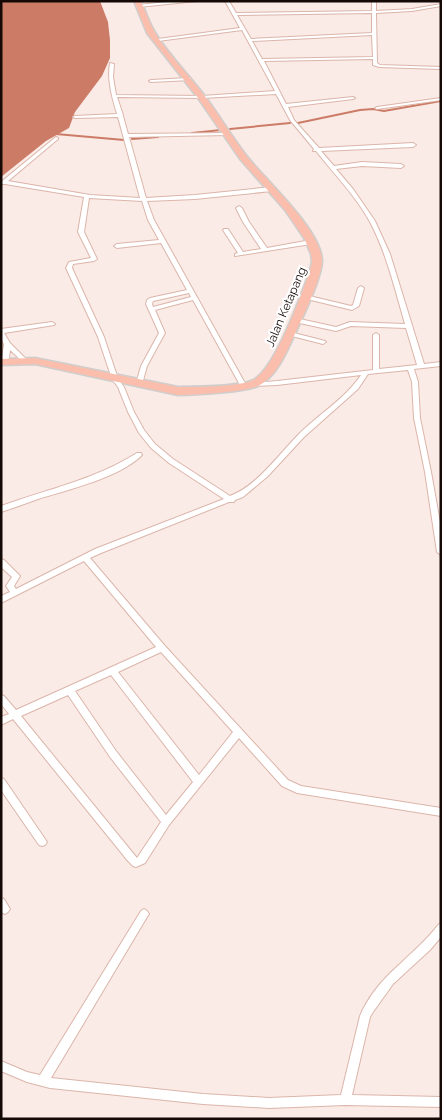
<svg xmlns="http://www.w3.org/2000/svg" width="442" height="1120" viewBox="0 0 442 1120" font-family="Raleway,sans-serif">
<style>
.water{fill:#cc7c66}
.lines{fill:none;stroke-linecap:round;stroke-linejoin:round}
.stream{stroke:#cc7c66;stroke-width:2}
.minor-casing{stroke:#dbb5aa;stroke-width:2}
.primary-casing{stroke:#d0cecd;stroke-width:3}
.minor{fill:#fff;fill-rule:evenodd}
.primary{fill:#fbbeac;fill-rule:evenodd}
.labels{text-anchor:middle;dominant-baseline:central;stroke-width:4.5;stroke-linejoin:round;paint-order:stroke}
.far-street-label{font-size:12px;fill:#150906;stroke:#fff}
</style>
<rect width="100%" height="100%" fill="#fbebe6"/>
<path class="water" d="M1 1H100L108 22 110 40V58L102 76 75 112 69 128 46 141 1 177Z"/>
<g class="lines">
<path class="stream" d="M298 123 360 110 373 109 384 111 441 101
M230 129 290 123
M192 133 221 130
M56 134 124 140
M132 139 158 137"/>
<g class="minor-casing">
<path id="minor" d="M178 1H197L138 7 136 6 138 5Z
M225 1H229L236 13 372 11V1H376V11L412 9 441 4V6L412 11 376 13 377 63 380 65 441 67V69L379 67 373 65V59L264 61 286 104 353 97 355 98 353 99 288 107 294 120 319 148 413 143 416 145 413 147 321 151 334 166 362 162 401 164 404 166 401 168 362 166 336 169 353 189 375 221 390 254 424 364 441 362V366L414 369 418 382 420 418 431 472 441 528V555L437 552 425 472 414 418 412 382 408 370 368 374 358 389 304 437 268 476 243 497 235 500 234 502H229L101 553 90 558 165 646 288 780 301 786 441 808V816L297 793 282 786 239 738 169 825 145 863 136 867 133 866 128 861 13 719 1 725V717L9 714 1 704V695L4 696 16 710 156 647 84 561 1 603V596L10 592 6 586 12 577 1 567V559L4 560 20 576 14 586 16 589 95 549 224 499 169 463 151 448 139 433 128 412 118 387 112 379 98 337 66 268 69 262 91 258 78 232 84 197 5 184H1V182L56 137 58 138V139L8 181 90 195 140 198 118 117 75 118 73 117 75 116 117 114C112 97 107 80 110 63L114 64 113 77 116 95 202 96 275 91 242 30 158 41 156 40 158 39 240 28ZM372 13V33L251 39 237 15ZM372 35 373 57 262 59 252 41ZM276 94 290 120 314 149 313 151H316C334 174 356 196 370 222 387 254 395 290 405 324L350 322 336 327 295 318 292 320 295 322 336 331 351 326 406 328 417 365 379 369V335L376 333 373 335V370L277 381 253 383 252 384 255 386 277 385 361 375C345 399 319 414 299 434 279 454 257 486 230 496L173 459 155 444 144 430 134 412 124 387 118 379 104 337 72 268 73 264 94 261 97 259 84 232 89 198 142 201 148 220 159 240 117 244 114 246 117 248 161 243 187 290 150 298 147 300 146 304 159 333 141 366 136 384 139 386 142 384 147 366 165 333 155 310 193 300 240 385 241 386H245L246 385 154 220 147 201 195 199 272 191 275 189 272 187 195 195 146 198 129 137 228 135 230 134 228 133 128 134 123 116V115L117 97 202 98ZM189 293 191 297 153 307 152 304 153 301ZM161 652 233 732 199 775 118 672ZM111 675 193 782 166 815 116 751 75 691ZM68 695 110 757 161 822 137 858 21 716Z
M189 78H191V80L151 82 149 81 151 80Z
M441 98V100L377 109 375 108 377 107Z
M239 206 242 208 249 222 267 248 311 240 314 242 311 244 235 256V254L238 253 223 230 224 229H228L243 252 261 249 243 222 236 208Z
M361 286 364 288 359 306 352 310 303 298 302 297 305 295 351 306 353 305 358 288Z
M52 322 55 324 54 325 4 333 10 343 27 360 24 362 22 361 10 350 9 358 4 363 1 364 4 344 1 339V329Z
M290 332 325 341 326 342 323 344 288 335 287 334Z
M137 453H141L142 455C121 477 67 490 38 499 26 503 14 508 1 512V506C48 489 94 480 137 453Z
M1 778 4 779 45 839 47 842 45 845 42 846 39 845 1 790Z
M1 898 4 899 10 909 8 912 5 914 1 912Z
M144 909 147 911 149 914 147 917 51 1078 203 1094 269 1098 341 1095 360 1016C368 996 384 978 400 964 413 951 427 940 438 925L441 923V937L430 950 393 984 373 1012 370 1017 352 1095 441 1097V1107L345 1105 269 1108 203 1104 50 1088 27 1082 1 1071V1061L27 1072 40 1075 141 911Z"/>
</g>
<g class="primary-casing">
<path id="primary" d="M134 1H141C145 10 148 20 153 29 164 50 189 75 204 95 218 114 231 135 245 154 264 179 322 230 322 261 322 278 302 319 294 336 286 353 277 375 260 385 249 392 193 395 178 395L35 364 1 365V359L35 358 178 387C197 387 234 387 251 381 274 373 300 297 309 274L312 262 311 254 304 238 285 210 240 159 198 98 147 33Z"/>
</g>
<use href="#minor" class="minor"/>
<use href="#primary" class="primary"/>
</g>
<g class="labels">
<g class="far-street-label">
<text transform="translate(286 307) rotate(-67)">Jalan Ketapang</text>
</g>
</g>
<rect width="442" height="1120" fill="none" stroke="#150906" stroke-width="5"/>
</svg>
